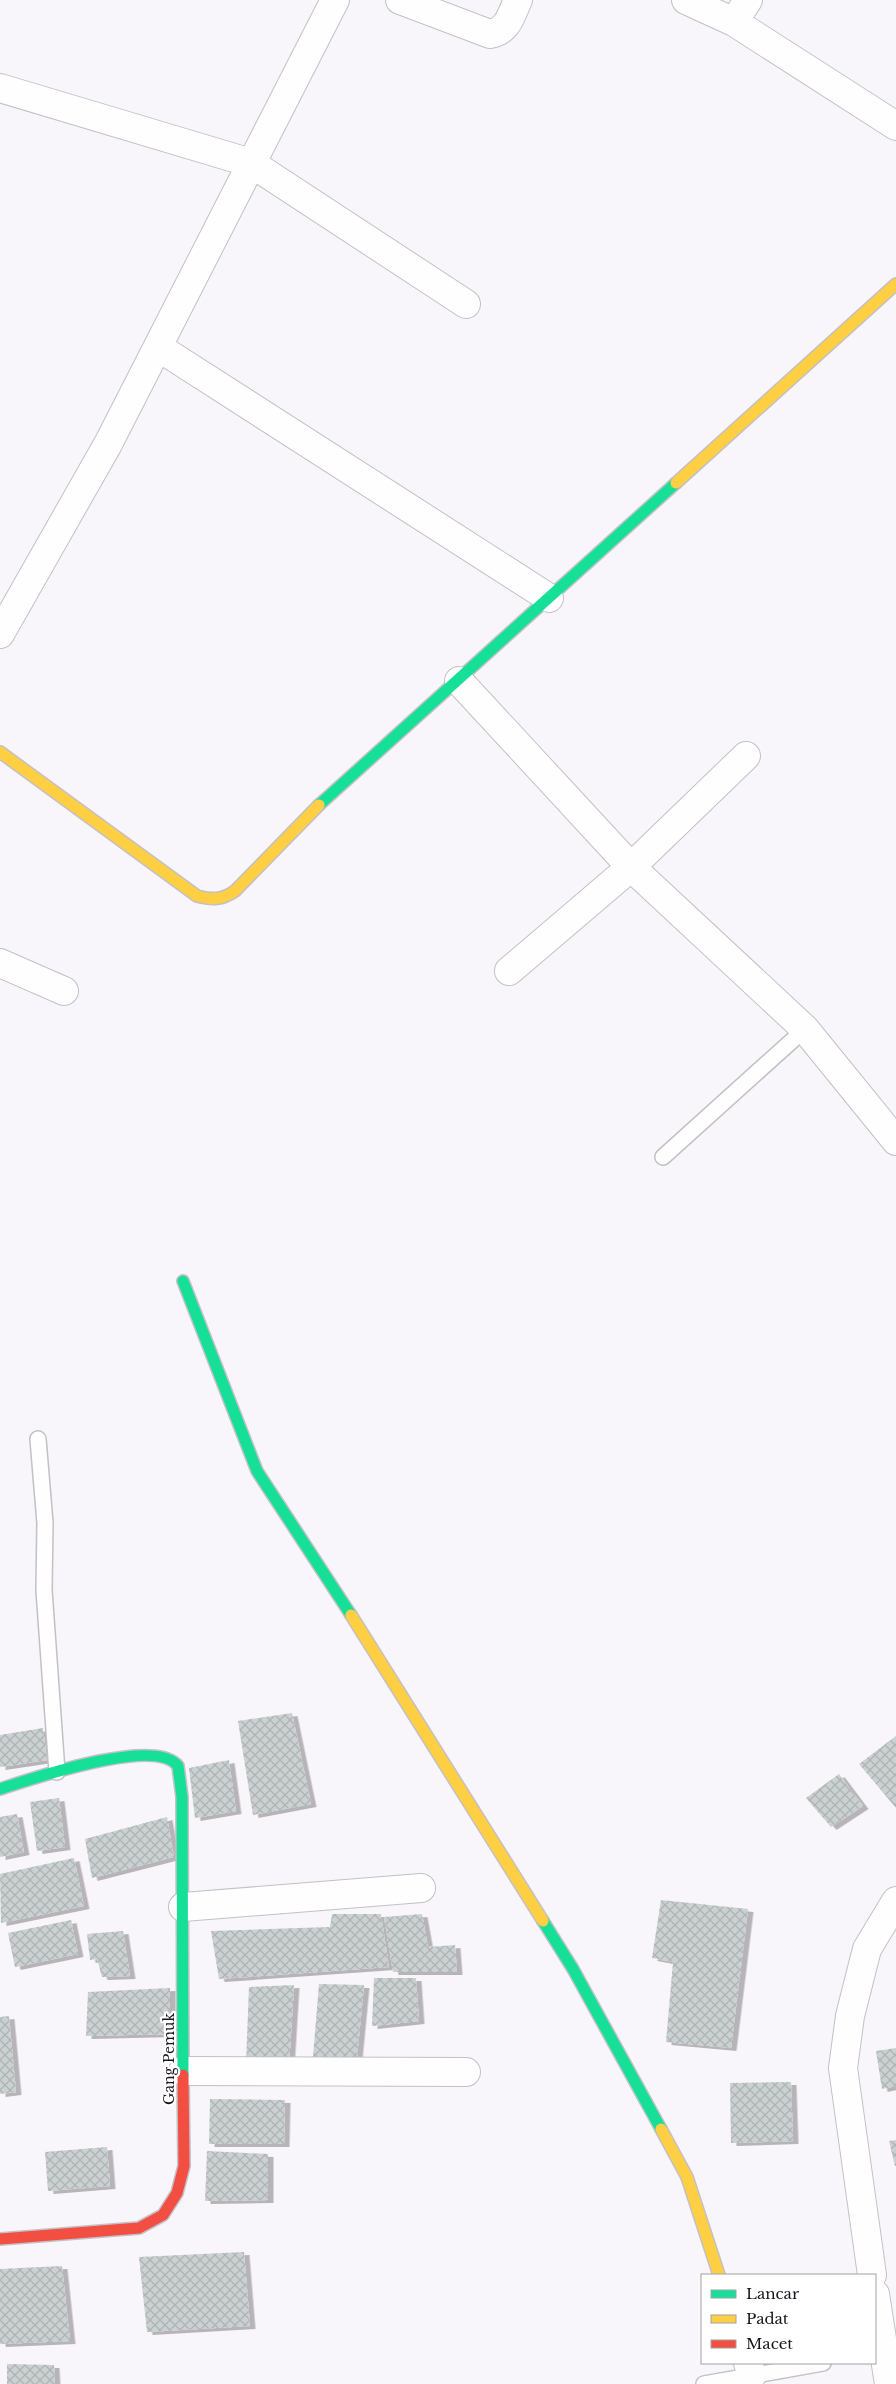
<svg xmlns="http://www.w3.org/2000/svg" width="896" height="2384" viewBox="0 0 896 2384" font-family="'Libre Baskerville',serif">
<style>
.building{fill:url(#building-cross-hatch);filter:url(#shadow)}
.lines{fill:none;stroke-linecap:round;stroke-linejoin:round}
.lane-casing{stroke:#c3c0c6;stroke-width:18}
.street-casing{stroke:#c3c0c6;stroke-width:30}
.fast-casing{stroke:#c3c0c6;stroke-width:14}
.slow-casing{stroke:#c3c0c6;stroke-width:14}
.jam-casing{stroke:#c3c0c6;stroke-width:14}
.lane{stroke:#fefefe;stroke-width:15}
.street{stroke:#fefefe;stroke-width:28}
.fast{stroke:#16e098;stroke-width:11}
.slow{stroke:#ffcf43;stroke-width:11}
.jam{stroke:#f24e42;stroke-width:11}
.labels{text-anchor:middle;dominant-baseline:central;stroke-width:4.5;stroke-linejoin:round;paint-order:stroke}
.street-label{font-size:14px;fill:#19141c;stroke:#fff}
</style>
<defs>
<pattern id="building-cross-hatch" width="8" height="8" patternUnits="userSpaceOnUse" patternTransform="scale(1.25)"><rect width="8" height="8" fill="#cbd1d1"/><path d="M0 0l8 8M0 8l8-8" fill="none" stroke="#aeb3b3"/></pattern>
<filter id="shadow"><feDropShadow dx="5.5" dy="3" stdDeviation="0" flood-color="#0004"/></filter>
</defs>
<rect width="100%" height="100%" fill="#f8f5fb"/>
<path class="building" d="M292 1713 311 1804 253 1815 238 1721Z
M43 1728 47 1760 0 1767V1735Z
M896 1736V1808L859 1764Z
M229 1760 236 1811 195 1818 189 1768Z
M839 1774 863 1806 831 1827 806 1798Z
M59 1798 65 1847 37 1851 30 1802Z
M17 1814 24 1852 0 1857V1817Z
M167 1817 174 1857 92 1878 85 1839Z
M74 1858 84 1906 1 1923 0 1874Z
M661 1900 748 1909 731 2048 666 2042 673 1962 652 1958Z
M332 1914H381L389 1967 219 1979 211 1931 330 1927Z
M422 1914 428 1947 455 1945 457 1972H393L384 1917Z
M71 1920 78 1954 15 1967 8 1933Z
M123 1931 130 1976 102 1977 97 1959 90 1960 87 1934Z
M374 1978H416L419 2021 372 2026Z
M319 1984 364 1985 357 2057H313Z
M294 1985 289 2066 246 2064 249 1987Z
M170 1988V2034L86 2036 88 1992Z
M9 2016 16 2092 0 2094V2017Z
M896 2048V2086L882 2089 876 2051Z
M791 2082 793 2141 731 2143 730 2083Z
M210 2099 285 2100 284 2144H209Z
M896 2140V2166H895L889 2141Z
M107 2147 110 2186 48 2191 45 2152Z
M207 2151 268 2154V2200L205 2201Z
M244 2252 250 2326 147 2332 139 2257Z
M62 2266 70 2341 0 2344V2269Z
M7 2364 54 2365 55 2384H7Z"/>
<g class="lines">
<g class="lane-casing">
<path id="lane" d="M663 1157 805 1029
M38 1439 45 1523 44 1590 57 1772
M704 2384 823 2363"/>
</g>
<g class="street-casing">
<path id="street" d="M400 0 490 34C508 31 511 15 518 0
M686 0 734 22 896 126
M734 22 748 0
M0 88 251 163 466 304
M158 347 549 598
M0 634 108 444 335 0
M459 681 631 867 805 1029 896 1141
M0 963 64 991
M509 971 631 867 746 756
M183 1907 421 1888
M183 2071 466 2072
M872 2275 843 2068 850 2016 867 1949 896 1901
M875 2294 889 2384
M748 2363 752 2375"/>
</g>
<g class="fast-casing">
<path id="fast" d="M319 805 676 483
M183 1281 257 1471 351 1615
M0 1789C31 1779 156 1736 178 1766L182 1797 183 2075
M543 1921 573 1969 661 2129"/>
</g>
<g class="slow-casing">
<path id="slow" d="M676 483 896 284
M0 752 197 896C212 900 222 900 235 891L319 805
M351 1615 543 1921
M661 2129 687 2177 719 2275"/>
</g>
<g class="jam-casing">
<path id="jam" d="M0 2239 139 2228 163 2215 177 2193 184 2166 183 2075"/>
</g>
<use href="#lane" class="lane"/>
<use href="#street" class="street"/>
<use href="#fast" class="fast"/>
<use href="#slow" class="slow"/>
<use href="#jam" class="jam"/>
</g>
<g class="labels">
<g class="street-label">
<text transform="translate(169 2059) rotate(-90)">Gang Pemuk</text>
</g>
</g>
<rect x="701" y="2274" width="175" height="90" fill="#ffffff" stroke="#a3a1a4"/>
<rect x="711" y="2290" width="25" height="8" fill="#16e098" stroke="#a3a1a4"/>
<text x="746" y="2299" font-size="15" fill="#19141c">Lancar</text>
<rect x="711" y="2315" width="25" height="8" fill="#ffcf43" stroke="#a3a1a4"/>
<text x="746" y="2324" font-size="15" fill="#19141c">Padat</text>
<rect x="711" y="2340" width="25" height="8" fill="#f24e42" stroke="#a3a1a4"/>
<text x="746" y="2349" font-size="15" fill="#19141c">Macet</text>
</svg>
